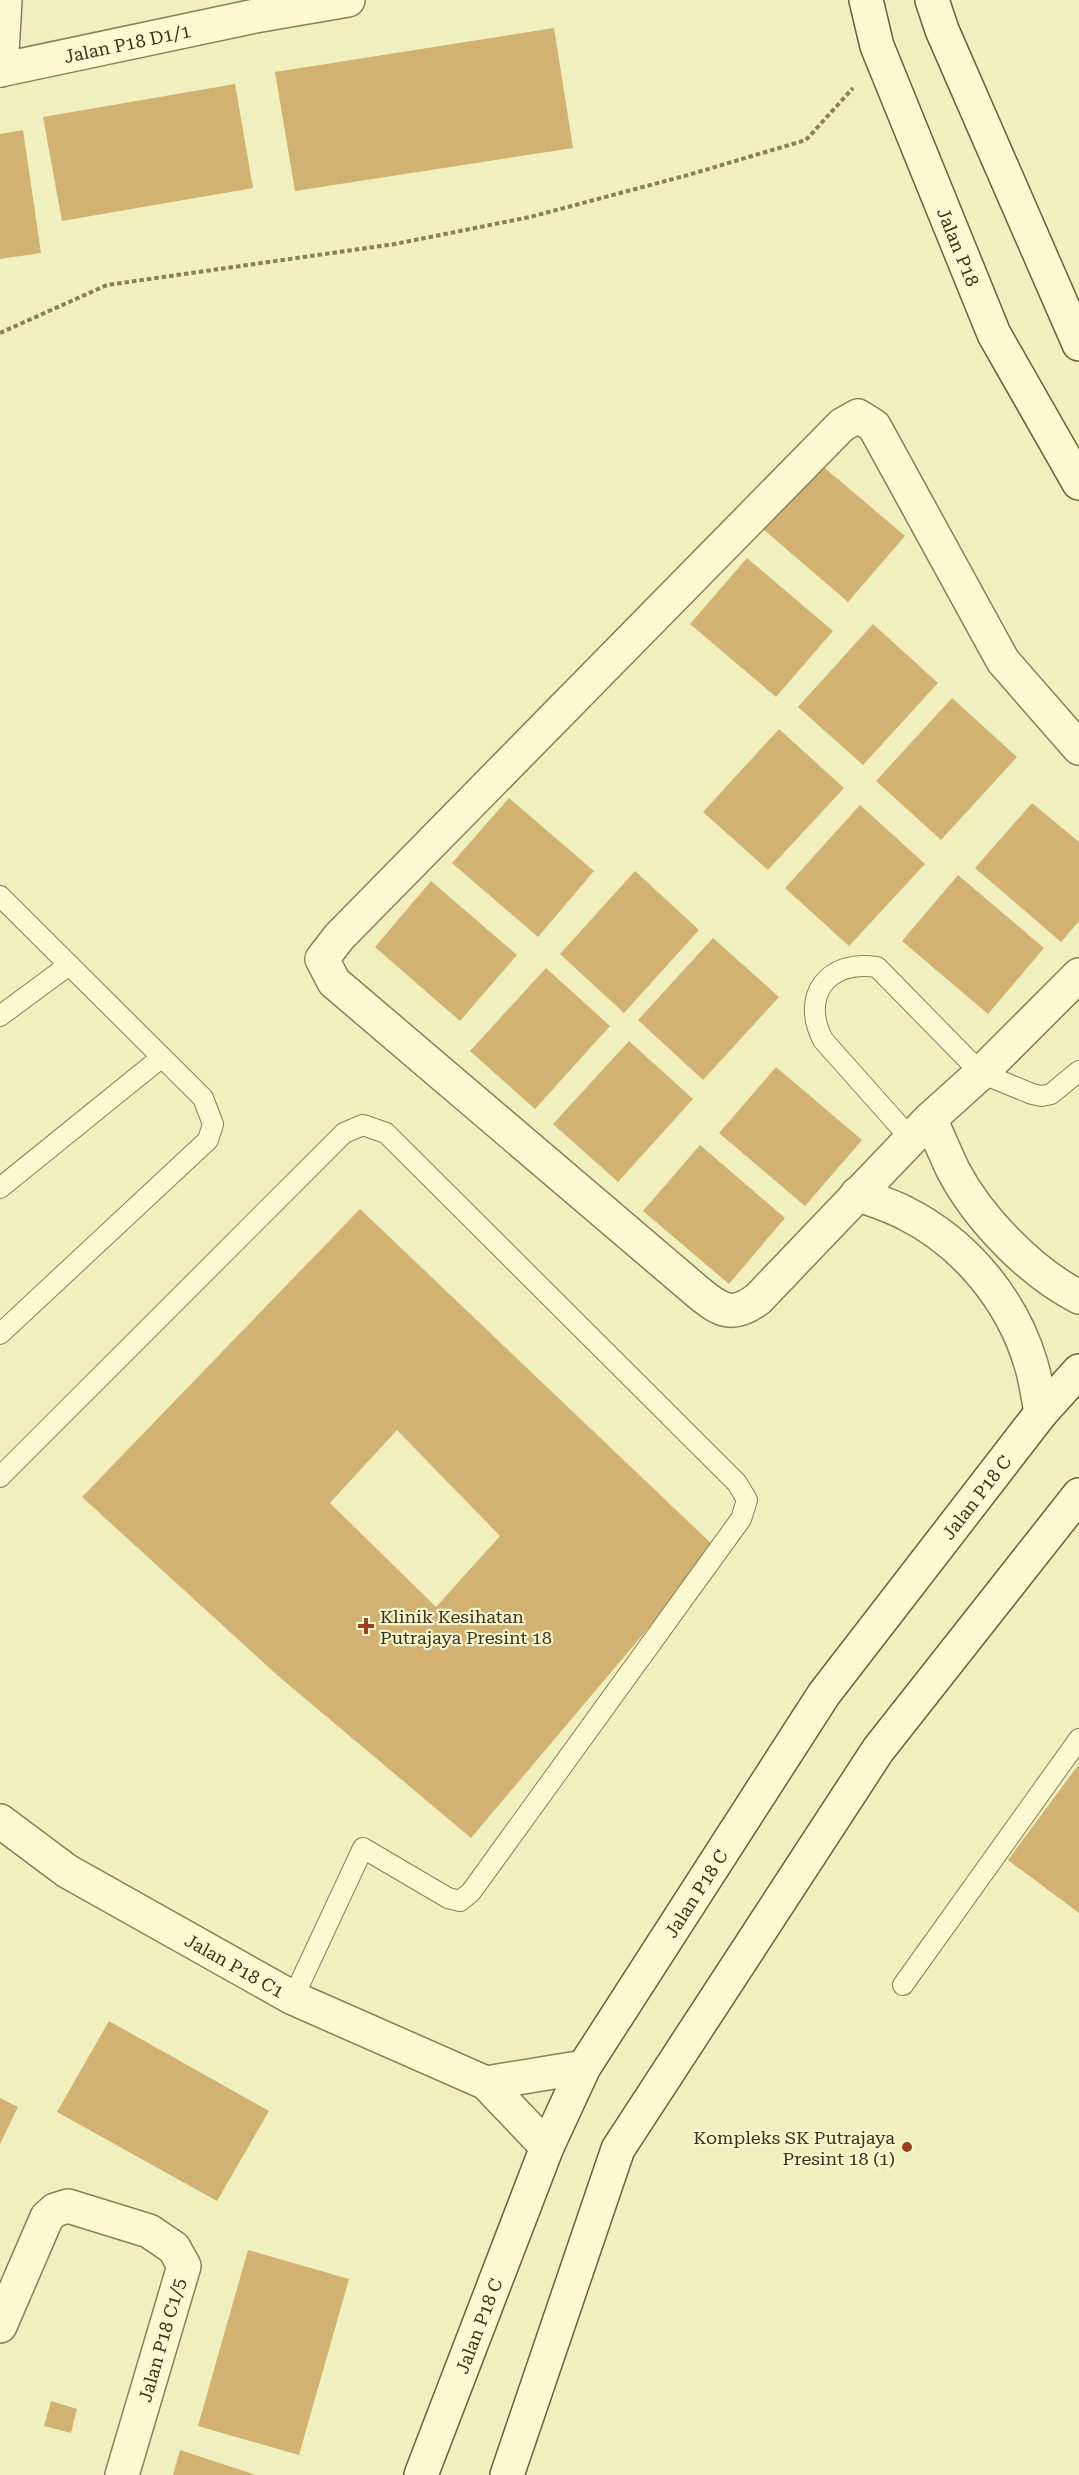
<svg xmlns="http://www.w3.org/2000/svg" width="1079" height="2475" viewBox="0 0 1079 2475" font-family="'Roboto Serif',serif">
<style>
.building{fill:#d1b272;fill-rule:evenodd}
.lines{fill:none;stroke-linecap:round;stroke-linejoin:round}
.lane-casing{stroke:#8a7f56;stroke-width:22}
.street-casing{stroke:#8a7f56;stroke-width:36}
.secondary-casing{stroke:#6c6039;stroke-width:36}
.path{stroke:#8a7f56;stroke-width:4;stroke-dasharray:4.5 3;stroke-linecap:butt}
.lane{stroke:#fbf9d2;stroke-width:20}
.street{stroke:#fbf9d2;stroke-width:33}
.secondary{stroke:#fbf9d2;stroke-width:33}
.poi-dot{fill:#9d4122;stroke:#f7f6ce;stroke-width:2}
.labels{text-anchor:middle;dominant-baseline:central;stroke-width:4.5;stroke-linejoin:round;paint-order:stroke}
.street-label{font-size:18px;fill:#38311b;stroke:#f7f6ce}
.poi-label{font-size:18px;fill:#38311b;stroke:#f7f6ce;text-anchor:start}
</style>
<rect width="100%" height="100%" fill="#f0efbe"/>
<path class="building" d="M554 28 573 148 295 191 275 72Z
M235 84 253 188 62 221 43 117Z
M23 130 41 253 0 259V134Z
M819 463 905 536 848 602 763 529Z
M747 558 833 631 776 697 690 624Z
M873 624 938 683 863 765 798 707Z
M952 698 1017 757 941 840 876 781Z
M779 729 844 788 768 870 703 812Z
M509 798 594 871 538 937 452 863Z
M1032 803 1079 842V921L1061 942 975 868Z
M860 805 925 864 849 946 785 888Z
M635 871 699 930 624 1013 560 954Z
M958 875 1044 948 988 1014 902 941Z
M431 881 517 955 460 1021 375 947Z
M713 938 779 997 703 1080 638 1020Z
M546 968 610 1026 535 1109 470 1051Z
M629 1041 693 1099 618 1182 553 1124Z
M776 1067 862 1140 805 1206 719 1133Z
M700 1145 785 1218 729 1284 643 1211Z
M360 1209 716 1548 471 1838 277 1675 82 1497ZM397 1430 500 1536 436 1607 330 1503Z
M1079 1764V1913L1008 1860Z
M109 2021 269 2111 217 2201 57 2112Z
M0 2098 18 2107 0 2144Z
M248 2250 349 2279 299 2455 198 2426Z
M51 2401 77 2409 71 2433 44 2426Z
M180 2450 256 2475H173Z"/>
<g class="lines">
<g class="lane-casing">
<path id="lane" d="M0 896 203 1098 213 1124 208 1140 0 1334
M0 1016 69 965
M911 1139 823 1040C800 996 828 959 877 967L981 1073 1032 1094 1042 1096 1051 1094 1079 1071
M0 1188 162 1057
M0 1477 344 1133 363 1125 386 1133 737 1483 747 1500 741 1519 471 1892 460 1901 448 1898 363 1848 293 1998
M903 1985 1079 1739"/>
</g>
<g class="street-casing">
<g id="street">
<path id="s1" d="M0 70 255 16 348 0"/>
<path d="M1 70 5 0"/>
<path d="M1079 748 1003 661 874 426 858 416 842 425 339 937 322 959 334 982 699 1293C721 1311 733 1318 758 1299L930 1119 981 1073 1079 975"/>
<path d="M930 1119C938 1136 945 1153 953 1170 978 1218 1030 1272 1079 1297"/>
<path d="M857 1194C873 1200 890 1205 905 1213 965 1243 1012 1300 1031 1364 1036 1380 1038 1397 1041 1413"/>
<path id="s2" d="M0 1821 67 1871 293 1998 486 2083 547 2147"/>
<path d="M486 2083 584 2067"/>
<path d="M0 2326 47 2217 55 2210 68 2206 149 2231 174 2248 184 2266 122 2475"/>
</g>
</g>
<g class="secondary-casing">
<g id="secondary">
<path id="s3" d="M866 0 877 46 994 334 1079 483"/>
<path d="M932 0 942 30 1079 344"/>
<path id="s4" d="M421 2475 547 2147 584 2067 824 1694 1041 1413 1079 1371"/>
<path d="M507 2475 618 2149 878 1750 1079 1495"/>
</g>
</g>
<path class="path" d="M0 333 107 285 395 244 530 217 688 175 806 140 853 88"/>
<use href="#lane" class="lane"/>
<use href="#street" class="street"/>
<use href="#secondary" class="secondary"/>
</g>
<g class="poi-dot">
<path d="M363 1617h6v6h6v6h-6v6h-6v-6h-6v-6h6z"/>
<circle cx="907" cy="2147" r="6"/>
</g>
<g class="labels">
<g class="street-label">
<text stroke="none"><textPath href="#s1" startOffset="130">Jalan P18 D1/1</textPath></text>
<text stroke="none"><textPath href="#s3" startOffset="264">Jalan P18</textPath></text>
<text stroke="none"><textPath href="#s4" startOffset="1132">Jalan P18 C</textPath></text>
<text stroke="none"><textPath href="#s4" startOffset="646">Jalan P18 C</textPath></text>
<text stroke="none"><textPath href="#s2" startOffset="276">Jalan P18 C1</textPath></text>
<text stroke="none"><textPath href="#s4" startOffset="160">Jalan P18 C</textPath></text>
<text transform="translate(162 2340) rotate(-74)">Jalan P18 C1/5</text>
</g>
<g class="poi-label">
<text x="380" y="1616">Klinik Kesihatan<tspan x="380" dy="21">Putrajaya Presint 18</tspan></text>
<text x="895" y="2137" text-anchor="end">Kompleks SK Putrajaya<tspan x="895" dy="21">Presint 18 (1)</tspan></text>
</g>
</g>
</svg>
